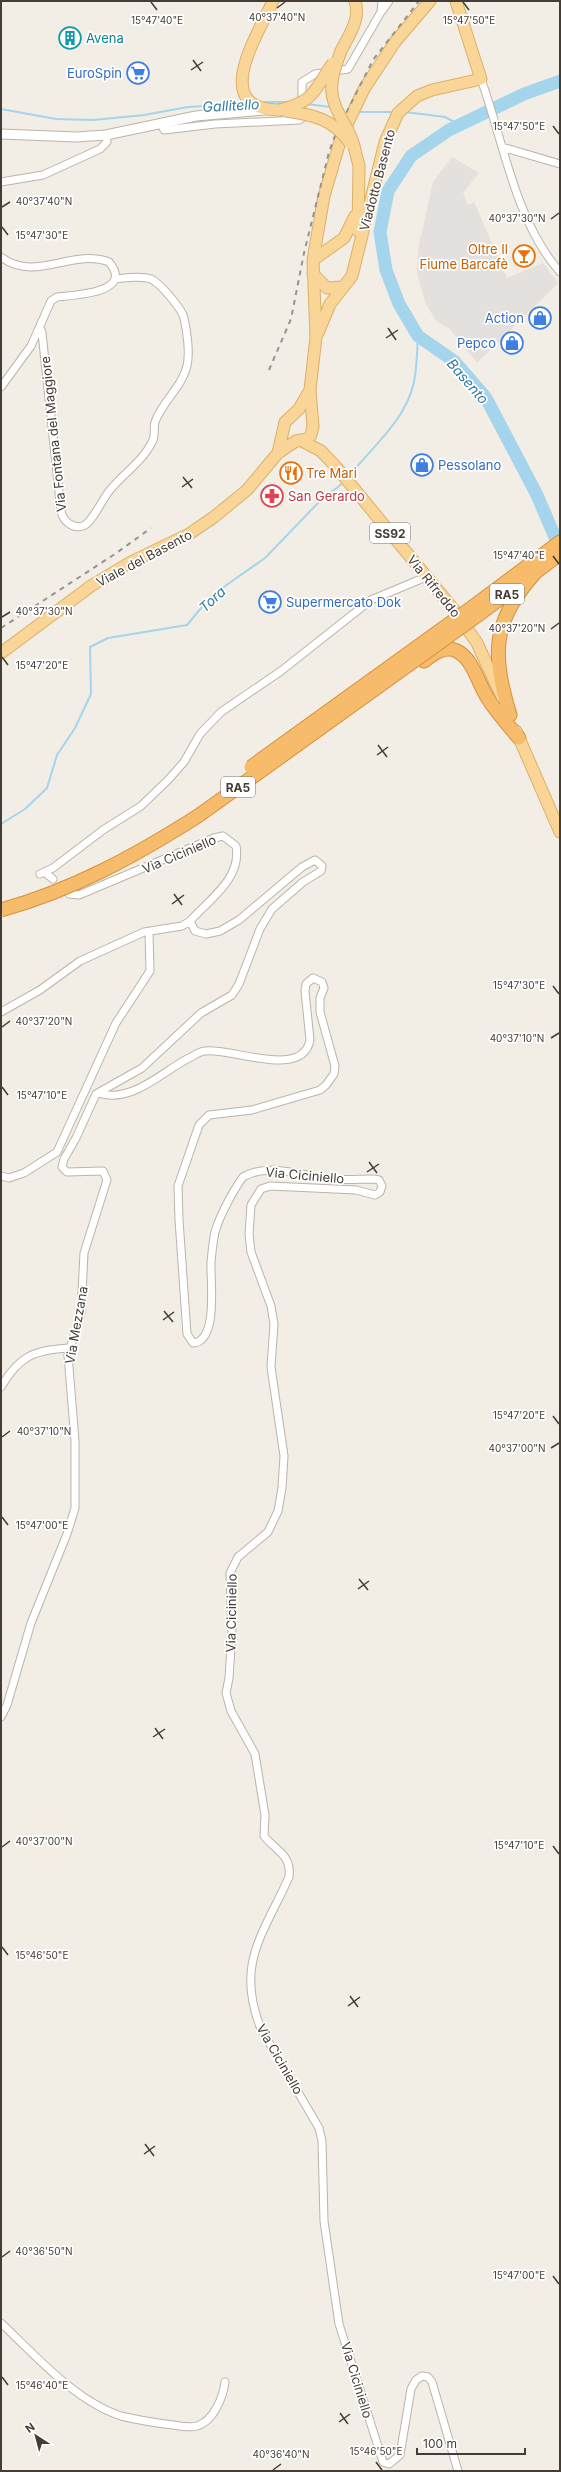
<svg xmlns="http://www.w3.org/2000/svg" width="561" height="2472" viewBox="0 0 561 2472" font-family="Inter,sans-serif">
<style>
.parking{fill:#e3e0dd}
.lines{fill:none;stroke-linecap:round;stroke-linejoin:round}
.stream{stroke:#a4d5ec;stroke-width:2}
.river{stroke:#a4d5ec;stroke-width:13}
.minor-casing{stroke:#bdb4a8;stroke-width:9}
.tertiary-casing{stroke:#bdb4a8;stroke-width:11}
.primary-casing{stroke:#ddb067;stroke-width:13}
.motorway-casing{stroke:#d5903b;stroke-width:15}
.minor{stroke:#fff;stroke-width:7}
.tertiary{stroke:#fff;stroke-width:9}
.primary{stroke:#f9d597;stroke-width:11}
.motorway{stroke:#f7bc6b;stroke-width:13}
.rail{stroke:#949494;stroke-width:2;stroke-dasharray:5 5;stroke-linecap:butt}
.primary-bridge-casing{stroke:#ddb067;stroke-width:13;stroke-linecap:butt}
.motorway-bridge-casing{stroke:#d5903b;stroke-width:15;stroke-linecap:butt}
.primary-bridge{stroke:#f9d597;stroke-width:11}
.motorway-bridge{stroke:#f7bc6b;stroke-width:13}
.ticks{fill:none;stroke:#443d35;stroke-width:1.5}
.labels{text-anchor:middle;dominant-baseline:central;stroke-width:3.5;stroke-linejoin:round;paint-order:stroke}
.shield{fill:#fff;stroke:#7c7772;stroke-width:1}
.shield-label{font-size:12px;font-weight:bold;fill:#443d35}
.culture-label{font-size:13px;fill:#0d838f;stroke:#fff;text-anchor:start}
.shop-label{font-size:13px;fill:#366cbe;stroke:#fff;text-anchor:end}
.street-label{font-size:13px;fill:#443d35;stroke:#fff}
.food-label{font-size:13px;fill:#c56008;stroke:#fff;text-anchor:end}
.health-label{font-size:13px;fill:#be3a42;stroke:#fff;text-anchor:start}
.water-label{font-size:14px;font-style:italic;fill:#327ca2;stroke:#fff}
.ticks-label{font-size:10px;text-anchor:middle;fill:#443d35;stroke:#fff;stroke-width:3.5;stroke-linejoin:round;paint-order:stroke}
</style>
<rect width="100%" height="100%" fill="#f2ede5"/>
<path class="parking" d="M452 157 479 173 463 193 468 205 474 202 507 278 543 263 558 283 477 363 450 329 436 321 425 302 417 273 418 250 433 182Z"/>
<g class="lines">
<path class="stream" d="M262 102H290
M306 104 331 107
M1 109 56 119 93 120 144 115 188 107 248 103
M357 112H395
M405 112 445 117 460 125
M349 476C372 447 406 420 414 382 417 367 417 351 418 336
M1 824 25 809 47 788 57 755 75 728 91 694 90 647 108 638 187 625 211 596 265 558 319 502 344 482"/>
<path class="river" d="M560 81 524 94 449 130 411 156 388 191 380 232 386 270 399 304 418 336 454 361 486 398 537 495 560 549"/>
<g class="minor-casing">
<path id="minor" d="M382 11 389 1
M481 79C503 140 515 221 560 272
M161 123 164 130 215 124 299 120 302 118V82L315 74 348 69 381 12 382 1
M502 147 560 164
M1 182 43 175 100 149 107 142 106 135
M1 257C35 283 72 248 109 262 135 293 75 295 57 297L51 301 31 346 1 387
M40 327 42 333 61 511C63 521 72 529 83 526 92 523 103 498 110 490 123 474 143 461 152 442 156 436 153 428 155 422 162 402 182 387 187 366 190 353 187 331 184 318 182 309 160 283 151 279 141 275 125 278 115 279
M44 872 53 879
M40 874 53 868 103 830 141 806 168 780 184 762 200 734 221 712 281 671 371 600 426 577
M1 1012 40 990 80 961 144 932 182 926 190 921C210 899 242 878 236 846L223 836 214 838 79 895 69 894
M98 1093C133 1104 162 1071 191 1057 195 1055 200 1051 205 1051 230 1047 303 1080 310 1040L305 991 306 984 313 978 322 982 324 988 320 998V1012L335 1066 334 1074 326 1085 320 1090 252 1110 209 1115 199 1125 178 1186 179 1220 187 1334 193 1343C219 1342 210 1278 211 1262 212 1252 213 1241 215 1232 219 1217 234 1189 243 1177 269 1162 303 1176 331 1179 345 1180 360 1179 374 1179L379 1180 382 1186 380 1192 375 1195 356 1190 270 1186 261 1189 251 1205 249 1234 251 1252 271 1306 274 1324 271 1367 284 1456 282 1488 278 1511 268 1532 238 1557 230 1573 232 1632 229 1678 226 1693 231 1711 255 1754 265 1815 264 1836C276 1851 292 1855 289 1877 263 1935 235 1964 261 2029L319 2128 322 2141 324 2221 339 2324 383 2462 389 2464 400 2455 411 2389 416 2380 422 2376 428 2377 432 2382 458 2471
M1 1176 9 1178 24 1173 57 1152 116 1023 150 971 149 932
M1 1387C19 1356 34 1350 69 1348
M1 1717 7 1705 31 1623 67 1534 75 1508V1441L68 1355 81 1313 84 1253 107 1180 103 1171 67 1172 62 1167 64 1159 76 1138 96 1094 142 1068 201 1013 232 995 239 984 260 929 272 909 303 882 321 871 322 866 315 860 302 867 239 920 220 931 206 934 195 931 190 921
M1 2323C35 2355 75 2401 121 2416 138 2420 156 2423 173 2425 180 2426 189 2428 197 2426 214 2421 223 2397 225 2382"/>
</g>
<g class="tertiary-casing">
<path id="tertiary" d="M1 134 76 137 106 135 196 116 264 110"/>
</g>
<g class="primary-casing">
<path id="primary" d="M273 1C259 33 208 109 279 110
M341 51C349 35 361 19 355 1
M355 150 359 166 358 231
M313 260 344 238 355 216
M313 274 327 288 342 287
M318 333 330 304 352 276 385 142 398 113 417 96 432 90 481 79 456 1
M302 441 321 451 337 468 454 610 477 643 502 697
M278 453 285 422 299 409 310 390
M1 653 91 586 131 562 189 534 214 517 247 490 278 453 296 441 307 439 311 435 313 426 310 390 316 337 313 260 324 196 342 135 364 89 395 42 430 1
M516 731 560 832"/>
</g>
<g class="motorway-casing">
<path id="motorway" d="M474 606 560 542
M478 615 560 554
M424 661C433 654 445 645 457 651 473 659 478 683 487 697 496 712 508 725 519 738
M510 715C492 655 491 622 535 573"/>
</g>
<use href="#minor" class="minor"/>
<use href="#tertiary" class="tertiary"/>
<use href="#primary" class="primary"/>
<use href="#motorway" class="motorway"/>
<path class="rail" d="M269 370 291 319 304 253 329 152 336 133 373 60 419 1
M1 628 115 554 151 528"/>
<g class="primary-bridge-casing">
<path id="primary-bridge" d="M341 51C335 67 328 85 334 102 339 119 352 131 355 150
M279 110C315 102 314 90 333 63
M286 111C314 115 333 119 350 143"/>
</g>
<g class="motorway-bridge-casing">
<path id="motorway-bridge" d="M251 767 474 606
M1 910C73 890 135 856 198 816L478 615"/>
</g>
<use href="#primary-bridge" class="primary-bridge"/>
<use href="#motorway-bridge" class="motorway-bridge"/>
</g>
<path class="ticks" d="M151 2 157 10M463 2 469 10M277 8 285 2M193 60 201 71M191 70 203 62M553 126 559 134M2 207 10 202M551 219 559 213M2 227 8 235M388 328 396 340M386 338 398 330M183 477 192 488M182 487 193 479M553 556 559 564M2 617 10 612M551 629 559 623M2 657 8 665M378 745 387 757M377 755 388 747M174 894 182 905M172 904 184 895M553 986 559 994M2 1027 10 1021M551 1038 559 1033M2 1087 8 1095M369 1162 377 1173M367 1172 379 1164M164 1311 173 1322M163 1320 174 1312M553 1416 559 1424M2 1437 10 1431M551 1448 559 1443M2 1517 8 1525M359 1579 368 1590M358 1589 369 1581M155 1728 163 1739M153 1737 165 1729M553 1846 559 1854M2 1847 10 1841M2 1947 8 1955M350 1996 358 2007M348 2006 360 1997M145 2144 154 2156M144 2154 155 2146M2 2257 10 2251M553 2276 559 2284M2 2377 8 2385M340 2413 348 2424M339 2422 350 2414M376 2462 382 2470M273 2470 281 2464"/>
<defs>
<g id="building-ring" transform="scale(1.15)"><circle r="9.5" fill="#fff" stroke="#0f9aa8" stroke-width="1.5"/><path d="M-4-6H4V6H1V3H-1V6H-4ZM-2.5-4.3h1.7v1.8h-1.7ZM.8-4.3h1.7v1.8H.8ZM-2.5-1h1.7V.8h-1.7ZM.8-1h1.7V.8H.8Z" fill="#0f9aa8"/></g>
<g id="supermarket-ring" transform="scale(1.15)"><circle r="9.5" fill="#fff" stroke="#3f7fe0" stroke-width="1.5"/><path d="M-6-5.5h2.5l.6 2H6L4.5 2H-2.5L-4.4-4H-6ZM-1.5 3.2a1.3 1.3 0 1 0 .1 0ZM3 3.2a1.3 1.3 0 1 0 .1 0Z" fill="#3f7fe0"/></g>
<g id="bar-ring" transform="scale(1.15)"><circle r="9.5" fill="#fff" stroke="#e8710a" stroke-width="1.5"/><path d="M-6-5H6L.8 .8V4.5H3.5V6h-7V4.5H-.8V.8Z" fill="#e8710a"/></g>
<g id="shop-ring" transform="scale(1.15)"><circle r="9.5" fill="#fff" stroke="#3f7fe0" stroke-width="1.5"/><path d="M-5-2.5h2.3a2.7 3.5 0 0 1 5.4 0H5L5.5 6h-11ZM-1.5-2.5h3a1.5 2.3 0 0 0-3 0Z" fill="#3f7fe0"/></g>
<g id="restaurant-ring" transform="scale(1.15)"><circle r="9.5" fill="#fff" stroke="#e8710a" stroke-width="1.5"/><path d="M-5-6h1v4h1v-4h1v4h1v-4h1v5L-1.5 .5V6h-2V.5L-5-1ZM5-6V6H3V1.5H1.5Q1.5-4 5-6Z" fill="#e8710a"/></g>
<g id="pharmacy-ring" transform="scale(1.15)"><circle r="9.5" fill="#fff" stroke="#e0444e" stroke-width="1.5"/><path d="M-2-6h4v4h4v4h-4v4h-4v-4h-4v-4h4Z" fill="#e0444e"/></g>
</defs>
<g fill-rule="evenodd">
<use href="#building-ring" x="70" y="38"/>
<use href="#supermarket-ring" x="138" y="73"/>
<use href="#bar-ring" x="524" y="256"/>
<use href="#shop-ring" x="540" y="318"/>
<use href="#shop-ring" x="512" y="343"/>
<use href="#shop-ring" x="422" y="465"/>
<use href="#restaurant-ring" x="291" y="473"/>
<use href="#pharmacy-ring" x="272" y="496"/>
<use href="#supermarket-ring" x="270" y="602"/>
</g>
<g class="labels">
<g class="shield">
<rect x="370" y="523" width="40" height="20" rx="3"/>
<rect x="490" y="584" width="34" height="20" rx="3"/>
<rect x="221" y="777" width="34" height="20" rx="3"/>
</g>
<g class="shield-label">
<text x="390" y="533">SS92</text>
<text x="507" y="594">RA5</text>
<text x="238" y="787">RA5</text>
</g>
<g class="culture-label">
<text x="86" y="38">Avena</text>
</g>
<g class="shop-label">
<text x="122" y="73">EuroSpin</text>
<text x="524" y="318">Action</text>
<text x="496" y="343">Pepco</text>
<text x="438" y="465" text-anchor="start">Pessolano</text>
<text x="286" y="602" text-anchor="start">Supermercato Dok</text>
</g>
<g class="street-label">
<text transform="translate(377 180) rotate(-75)">Viadotto Basento</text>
<text transform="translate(53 434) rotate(-96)">Via Fontana del Maggiore</text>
<text transform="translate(144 558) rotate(-28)">Viale del Basento</text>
<text transform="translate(434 586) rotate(51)">Via Rifreddo</text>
<text transform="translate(179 854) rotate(-23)">Via Ciciniello</text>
<text transform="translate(305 1175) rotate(5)">Via Ciciniello</text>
<text transform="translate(76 1325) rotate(-80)">Via Mezzana</text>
<text transform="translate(231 1613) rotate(-89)">Via Ciciniello</text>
<text transform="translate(280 2059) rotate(60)">Via Ciciniello</text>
<text transform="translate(357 2380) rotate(73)">Via Ciciniello</text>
</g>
<g class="food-label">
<text x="508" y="249">Oltre Il<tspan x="508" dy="15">Fiume Barcafè</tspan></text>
<text x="306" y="473" text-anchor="start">Tre Mari</text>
</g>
<g class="health-label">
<text x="288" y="496">San Gerardo</text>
</g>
<g class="water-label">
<text transform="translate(231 105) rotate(-3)">Gallitello</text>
<text transform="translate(468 381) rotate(49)">Basento</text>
<text transform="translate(212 599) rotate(-43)">Tora</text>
</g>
</g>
<g class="ticks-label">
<text x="277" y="21">40°37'40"N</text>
<text x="157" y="24">15°47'40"E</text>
<text x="469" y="24">15°47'50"E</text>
<text x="519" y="130">15°47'50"E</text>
<text x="44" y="205">40°37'40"N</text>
<text x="517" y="222">40°37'30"N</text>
<text x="42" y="239">15°47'30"E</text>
<text x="519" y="559">15°47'40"E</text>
<text x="44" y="615">40°37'30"N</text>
<text x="517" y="632">40°37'20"N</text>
<text x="42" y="669">15°47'20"E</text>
<text x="519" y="989">15°47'30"E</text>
<text x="44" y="1025">40°37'20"N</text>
<text x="517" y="1042">40°37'10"N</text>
<text x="42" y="1099">15°47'10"E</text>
<text x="519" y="1419">15°47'20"E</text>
<text x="44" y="1435">40°37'10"N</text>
<text x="517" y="1452">40°37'00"N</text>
<text x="42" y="1529">15°47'00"E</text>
<text x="44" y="1845">40°37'00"N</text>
<text x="519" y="1849">15°47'10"E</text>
<text x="42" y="1959">15°46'50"E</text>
<text x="44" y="2255">40°36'50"N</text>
<text x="519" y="2279">15°47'00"E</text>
<text x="42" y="2389">15°46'40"E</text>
<text x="376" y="2455">15°46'50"E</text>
<text x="281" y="2458">40°36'40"N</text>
</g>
<rect width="561" height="2472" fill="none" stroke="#443d35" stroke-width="4"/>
<g transform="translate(36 2436) rotate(324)" stroke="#ffffff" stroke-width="3" paint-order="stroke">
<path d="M0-3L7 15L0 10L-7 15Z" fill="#443d35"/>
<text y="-6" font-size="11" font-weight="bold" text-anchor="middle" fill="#443d35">N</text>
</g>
<path d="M417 2448v6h108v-6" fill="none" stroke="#443d35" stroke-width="2"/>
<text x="423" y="2448" font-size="12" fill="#443d35" stroke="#ffffff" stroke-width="3" paint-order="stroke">100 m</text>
</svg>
